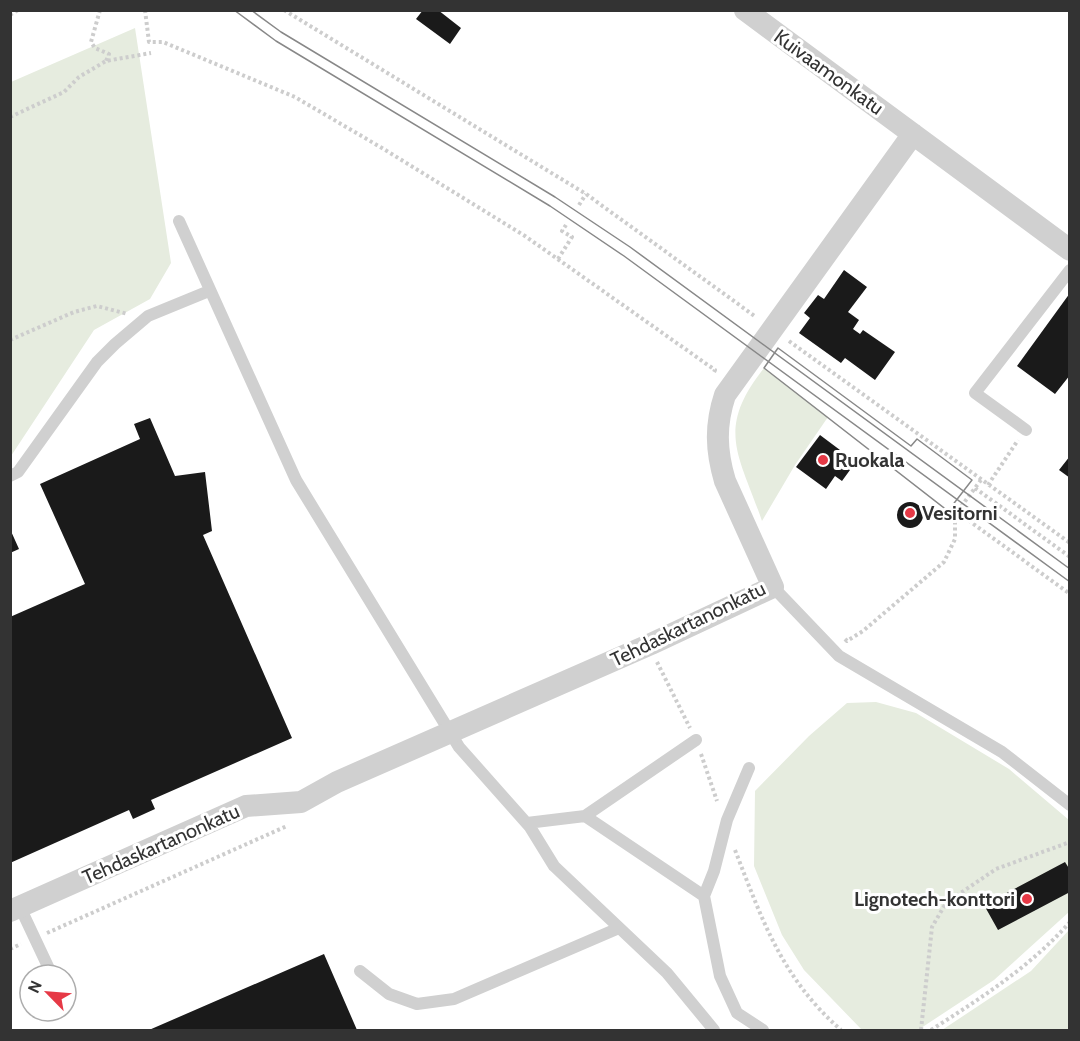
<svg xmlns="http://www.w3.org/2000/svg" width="1080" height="1041" viewBox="0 0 1080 1041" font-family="Cabin,sans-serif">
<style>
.green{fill:#e6ecdf}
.building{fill:#1a1a1a}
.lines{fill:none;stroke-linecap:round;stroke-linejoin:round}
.path{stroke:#cdcdcd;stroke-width:4;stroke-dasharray:3 3;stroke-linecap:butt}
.service{stroke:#d0d0d0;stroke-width:12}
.minor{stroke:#d0d0d0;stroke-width:22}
.tram{stroke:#888;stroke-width:1.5}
.poi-dot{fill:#e63946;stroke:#fff;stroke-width:2}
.labels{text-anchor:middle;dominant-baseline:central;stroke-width:6;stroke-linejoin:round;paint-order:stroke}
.street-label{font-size:20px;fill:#333;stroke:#fff}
.poi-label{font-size:20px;font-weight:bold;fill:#333;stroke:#fff;text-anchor:start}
</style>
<rect width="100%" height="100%" fill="#fff"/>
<path class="green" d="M135 28 171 263 150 299 94 330 11 456V82Z
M764 368 828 417 795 465 762 521C739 454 715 430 764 368Z
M876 702 916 713 1009 769 1069 820V912L994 980 918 1030H862L804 970 782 935 754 866 755 791 809 736 847 703Z
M1069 930V1030H942L1031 971Z"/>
<path class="building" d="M423 10H438L461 28 450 44 416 19Z
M844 270 867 287 848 312 859 320 853 329 860 334 863 330 895 352 875 380 845 358 841 363 799 333 810 318 804 313 818 295 824 299Z
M1070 293V375L1055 394 1017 366Z
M150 418 175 476 205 472 212 531 203 535 292 738 151 800 155 809 133 819 129 810 10 863V617L85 584 40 484 140 439 134 424Z
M820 435 848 456 843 464 850 470 842 481 835 476 826 489 796 467Z
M1070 456V478L1059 470Z
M897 515a13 13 0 1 1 26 0a13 13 0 1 1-26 0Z
M10 529 19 549 10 553Z
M1065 862 1070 870V892L998 930 984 905Z
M324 954 357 1030H149Z"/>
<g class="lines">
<path class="path" d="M100 10 91 42 95 48 109 54 106 61
M145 10 149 42H163L295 97 382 148 525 236 715 370 714 372
M284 10 586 194 756 317
M10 15 18 10
M10 117 64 92 79 77 106 61 151 53
M579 205 586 194
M558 259 572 237 562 231 566 225
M10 340 74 312 97 306 128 314
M789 341 1070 543
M981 480 957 512 1070 594
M988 485 1018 440
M975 488 1070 557
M845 639 847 641 863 631 944 562 955 539V515L957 512
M657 662 690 728
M701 754 717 801
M735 850C763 922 782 978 841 1030
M47 933 287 826
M10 949 21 944
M921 1030 932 927 946 903 996 869 1070 842
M931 1030C981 998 1030 967 1070 922"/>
<path class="service" d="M179 221 296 480 459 747 530 827 554 866 667 973 714 1030
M1026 430 975 393 1070 270
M10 476 18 472 97 362 115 344 148 316 209 291
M773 587 839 656 1002 752 1070 805
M749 768 727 820 714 871 704 896 720 976 737 1013 763 1030
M585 816 704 896
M527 823 585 816 696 740
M20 907 52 975
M360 971 389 994 417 1004 454 999 619 928"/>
<path class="minor" d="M745 10 1070 250
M10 911 246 806 301 802 337 782 651 644 773 587 725 481C716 451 715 425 725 395L913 134"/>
<path class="tram" d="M234 10 276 41 550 206 624 256 1070 582
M251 10 281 32 555 197 630 247 1070 569
M778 348 911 446 917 439 972 480 948 511 764 368Z"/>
</g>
<g class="poi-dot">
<circle cx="823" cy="460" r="6"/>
<circle cx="910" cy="513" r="6"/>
<circle cx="1027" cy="899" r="6"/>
</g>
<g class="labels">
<g class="street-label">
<text transform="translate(829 72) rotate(36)">Kuivaamonkatu</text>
<text transform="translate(688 624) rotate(-26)">Tehdaskartanonkatu</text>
<text transform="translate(161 844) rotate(-24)">Tehdaskartanonkatu</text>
</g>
<g class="poi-label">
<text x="835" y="460">Ruokala</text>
<text x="922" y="513">Vesitorni</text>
<text x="1015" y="899" text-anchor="end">Lignotech-konttori</text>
</g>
</g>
<rect width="1080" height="1041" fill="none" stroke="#333333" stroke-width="24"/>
<g transform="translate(48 993) rotate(295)"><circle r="28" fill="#ffffff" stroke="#adadad" stroke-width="1.5"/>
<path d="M0-4.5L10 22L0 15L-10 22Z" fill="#e63946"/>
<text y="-9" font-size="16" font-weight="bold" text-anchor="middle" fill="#333333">N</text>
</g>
</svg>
